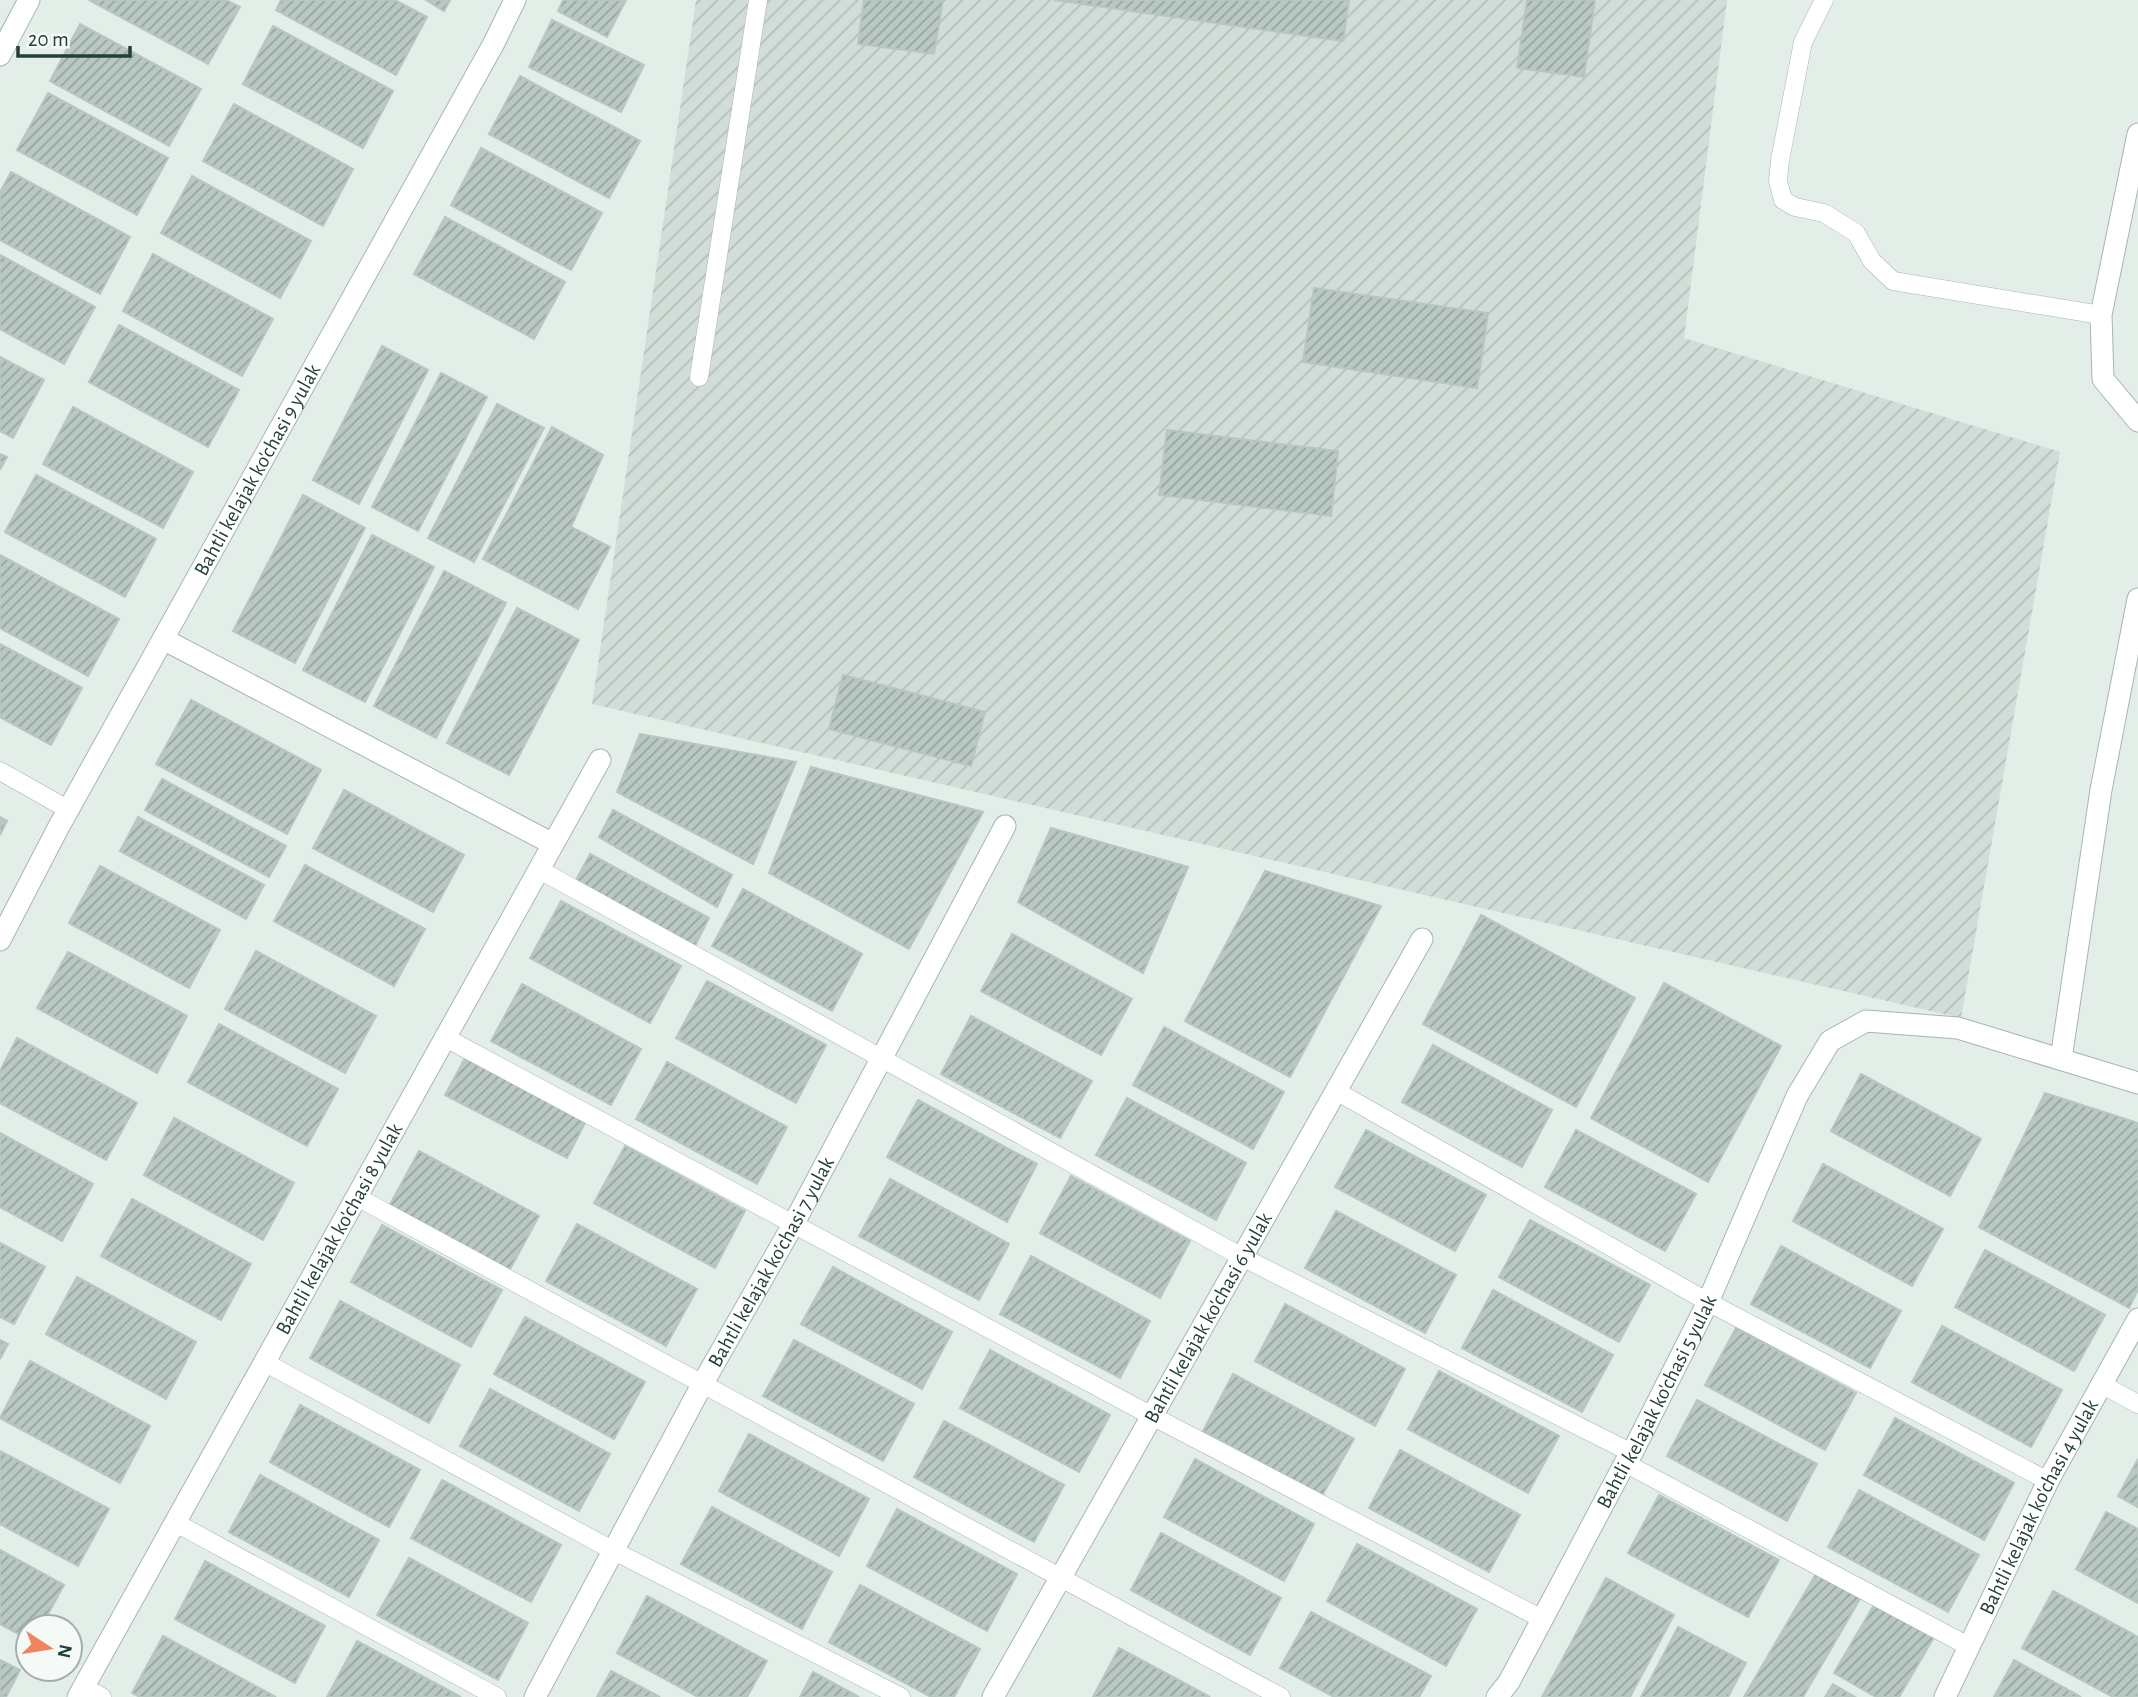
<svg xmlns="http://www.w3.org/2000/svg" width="2138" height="1697" viewBox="0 0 2138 1697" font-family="'Alegreya Sans',sans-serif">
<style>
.industrial{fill:url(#industrial-furrows)}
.building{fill:url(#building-hatch);stroke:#b6c7c0;stroke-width:2}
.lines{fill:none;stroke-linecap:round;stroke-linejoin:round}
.service-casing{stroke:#a6b6b0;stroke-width:19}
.minor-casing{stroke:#a6b6b0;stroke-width:23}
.service{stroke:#fff;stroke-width:18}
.minor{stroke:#fff;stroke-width:21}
.labels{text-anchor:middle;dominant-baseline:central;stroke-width:7;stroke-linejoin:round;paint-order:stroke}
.street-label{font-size:21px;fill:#233f38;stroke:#f5faf7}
</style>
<defs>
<pattern id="industrial-furrows" width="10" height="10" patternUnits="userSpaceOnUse" patternTransform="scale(1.75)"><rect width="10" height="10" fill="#d2ddd8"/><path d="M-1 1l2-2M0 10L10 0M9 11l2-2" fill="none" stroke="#b4bfba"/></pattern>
<pattern id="building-hatch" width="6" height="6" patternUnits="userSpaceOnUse" patternTransform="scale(1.75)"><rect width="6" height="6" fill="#b9c8c2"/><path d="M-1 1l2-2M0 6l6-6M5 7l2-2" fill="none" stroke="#96a49f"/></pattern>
</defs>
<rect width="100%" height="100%" fill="#e4eee9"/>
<path class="industrial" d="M696 0H1727L1684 338 2060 452 1961 1018 592 704Z"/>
<path class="building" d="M89 0H226L240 7 208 64Z
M281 0H395L427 17 396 75 276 10Z
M426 0H450L444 11Z
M563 0H626L607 37 558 11Z
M864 0H943L934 54 858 44Z
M1054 0H1349L1343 41Z
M1527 0H1595L1584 77 1517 68Z
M552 20 644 65 621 112 529 67Z
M80 24 201 89 169 146 50 81Z
M273 26 393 91 363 148 243 84Z
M520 76 640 141 609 198 489 134Z
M48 93 168 158 137 215 17 150Z
M234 104 353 169 323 226 203 161Z
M481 148 602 213 571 270 451 205Z
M11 172 130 237 100 294 0 240V192Z
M192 176 311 241 280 298 161 233Z
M445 217 565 282 534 339 414 274Z
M153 254 273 319 242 376 123 311Z
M0 255 95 307 64 364 0 329Z
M1314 288 1488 313 1477 388 1303 362Z
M119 325 239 390 208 447 89 382Z
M382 346 428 370 359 504 313 480Z
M0 357 44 380 13 438 0 431Z
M441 373 487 397 418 531 372 507Z
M497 404 544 428 474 562 428 538Z
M73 407 193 472 163 528 43 464Z
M552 427 603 455 571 527 610 547 578 609 483 559Z
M1167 430 1338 451 1331 516 1159 495Z
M0 454 7 457 0 470Z
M36 475 156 539 125 597 5 532Z
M303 495 365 528 295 663 233 631Z
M372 535 434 567 365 702 303 670Z
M0 555 119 619 88 676 0 628Z
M444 571 506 603 436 738 374 706Z
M517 608 579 640 509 775 447 743Z
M0 644 82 688 51 745 0 717Z
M843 675 985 712 971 766 829 729Z
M191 700 321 770 287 834 156 764Z
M640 734 796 762 753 864 617 792Z
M811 767 983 812 909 949 769 873Z
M162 779 286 846 269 877 145 810Z
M344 790 464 855 433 912 313 848Z
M613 810 732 875 717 907 599 837Z
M0 817 7 821 0 835Z
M138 817 264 885 246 919 120 851Z
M1051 828 1188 867 1143 973 1018 902Z
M590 854 709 918 693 950 576 880Z
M305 865 425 929 394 986 274 921Z
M100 866 220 930 189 988 69 923Z
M1265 871 1381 906 1290 1077 1185 1021Z
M743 889 862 954 832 1011 712 946Z
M561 901 681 966 650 1023 530 958Z
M1481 915 1635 998 1576 1107 1423 1024Z
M1012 934 1132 999 1101 1055 981 991Z
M256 951 376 1016 345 1073 225 1009Z
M68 952 187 1016 157 1073 37 1008Z
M707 981 826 1045 796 1103 676 1038Z
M1664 983 1781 1046 1708 1182 1591 1118Z
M522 984 641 1049 611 1105 491 1041Z
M971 1016 1092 1081 1060 1138 941 1074Z
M219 1024 338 1089 307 1146 188 1082Z
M1164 1027 1284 1092 1253 1149 1133 1085Z
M17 1038 137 1103 106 1160 0 1103V1071Z
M1433 1045 1552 1110 1522 1167 1402 1102Z
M466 1056 586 1121 567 1158 445 1095Z
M667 1062 787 1127 757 1184 636 1119Z
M1861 1074 1981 1139 1950 1196 1831 1131Z
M2045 1093 2138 1123V1290L2129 1308 1979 1227Z
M1127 1098 1246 1163 1216 1220 1096 1155Z
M918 1100 1037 1164 1007 1222 887 1157Z
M174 1118 294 1183 263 1240 144 1175Z
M1366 1130 1486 1195 1455 1251 1335 1187Z
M1576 1130 1696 1194 1665 1251 1545 1187Z
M0 1133 93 1184 62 1241 0 1207Z
M625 1146 745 1211 715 1268 594 1203Z
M419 1151 539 1216 508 1273 388 1208Z
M1823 1164 1943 1229 1912 1286 1793 1221Z
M1071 1176 1190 1241 1160 1298 1040 1233Z
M890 1179 1009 1244 979 1300 859 1236Z
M132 1199 251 1264 221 1320 101 1256Z
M1336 1211 1456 1275 1425 1333 1305 1268Z
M1530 1220 1650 1285 1619 1342 1499 1277Z
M577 1224 697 1289 666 1346 546 1281Z
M382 1225 502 1290 471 1347 351 1282Z
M0 1243 45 1267 14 1324 0 1317Z
M1781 1246 1901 1311 1870 1368 1751 1304Z
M1985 1250 2105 1315 2074 1371 1955 1307Z
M1031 1256 1150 1321 1120 1378 1000 1314Z
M833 1267 952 1332 922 1389 801 1324Z
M77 1277 196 1342 166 1399 46 1334Z
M1493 1290 1613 1355 1582 1412 1462 1348Z
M340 1301 460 1365 429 1423 310 1358Z
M1285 1304 1405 1369 1375 1426 1255 1361Z
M525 1317 645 1382 614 1439 494 1374Z
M1942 1326 2062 1390 2031 1447 1912 1382Z
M1736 1328 1856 1393 1825 1450 1705 1385Z
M0 1340 8 1344 0 1359Z
M794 1340 914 1404 883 1461 763 1396Z
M990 1350 1110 1415 1079 1472 960 1408Z
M30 1361 150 1426 120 1483 0 1418Z
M1439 1371 1559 1436 1528 1493 1408 1429Z
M1233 1374 1354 1439 1322 1496 1203 1431Z
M490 1389 610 1454 579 1511 460 1446Z
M1697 1400 1817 1464 1787 1521 1667 1456Z
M300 1405 420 1470 389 1527 270 1462Z
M1895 1418 2014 1483 1984 1540 1864 1475Z
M944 1421 1064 1485 1034 1542 914 1477Z
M749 1434 869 1499 839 1556 719 1491Z
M1400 1450 1520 1515 1489 1572 1369 1508Z
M0 1451 109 1509 78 1566 0 1524Z
M1195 1459 1314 1524 1284 1581 1164 1517Z
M2138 1459V1507L2118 1496Z
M260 1475 379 1540 349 1597 229 1532Z
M442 1480 561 1545 531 1602 411 1538Z
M1859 1490 1979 1555 1948 1612 1828 1547Z
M1659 1495 1779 1560 1748 1617 1628 1553Z
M712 1507 832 1572 802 1629 681 1564Z
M897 1509 1017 1574 987 1631 867 1566Z
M2106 1512 2138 1529V1603L2076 1569Z
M1161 1533 1281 1598 1250 1655 1131 1590Z
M1357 1544 1477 1609 1446 1666 1327 1601Z
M0 1550 64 1585 41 1627H28V1639L0 1624Z
M409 1558 528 1623 498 1680 377 1615Z
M205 1561 325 1626 295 1683 175 1619Z
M1817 1572 1861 1597 1803 1697H1744Z
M1606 1578 1674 1615 1630 1697H1542Z
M860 1585 980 1649 954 1697H931L829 1642Z
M2053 1591 2138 1637V1697H2113L2022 1648Z
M647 1596 767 1661 747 1697H698L617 1653Z
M1878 1598 1937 1632 1899 1697H1876L1834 1673Z
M1311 1612 1431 1676 1419 1697H1334L1280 1668Z
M1678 1627 1746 1663 1728 1697H1641Z
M163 1636 276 1697H140L132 1693Z
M357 1641 461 1697H327Z
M1119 1648 1210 1697H1093Z
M0 1660 20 1670 6 1697H0Z
M2014 1660 2081 1697H1994Z
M611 1671 660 1697H597Z
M813 1672 859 1697H800Z
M1833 1684 1855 1697H1825Z"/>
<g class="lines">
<g class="service-casing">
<path id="service" d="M1824 0 1803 42 1780 160 1778 181 1783 200 1795 207 1824 213 1856 233 1872 261 1893 281 2101 315
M699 377 758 0
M0 771 69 810
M538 869 1242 1257 1632 1453
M444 1037 1152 1416 1542 1619
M1336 1091 1708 1302 2048 1481
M357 1197 1281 1697
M264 1362 614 1551 901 1697
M2103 1385 2138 1404
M1625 1463 1968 1646
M176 1523 497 1697
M83 1687 102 1697"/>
</g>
<g class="minor-casing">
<g id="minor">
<path d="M0 55 29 0"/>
<path d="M2138 134 2101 315 2103 379 2138 421"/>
<path d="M163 639 553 844"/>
<path id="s1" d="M0 940 57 830 494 43 515 0"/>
<path d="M2061 1059 2101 790 2138 599"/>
<path id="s2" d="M78 1697 600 760"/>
<path id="s3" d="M535 1697 703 1383 794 1223 1005 826"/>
<path id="s4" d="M993 1697 1422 939"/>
<path id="s5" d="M1497 1697 1509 1682 1625 1463 1632 1453 1708 1302 1797 1096 1830 1041 1866 1021 1958 1028 2138 1083"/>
<path id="s6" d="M1945 1697 2048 1481 2138 1319"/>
</g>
</g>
<use href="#service" class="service"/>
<use href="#minor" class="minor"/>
</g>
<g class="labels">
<g class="street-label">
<text stroke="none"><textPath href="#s1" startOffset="536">Bahtli kelajak ko'chasi 9 yulak</textPath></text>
<text stroke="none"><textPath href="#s2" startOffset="536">Bahtli kelajak ko'chasi 8 yulak</textPath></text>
<text stroke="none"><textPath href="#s3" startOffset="495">Bahtli kelajak ko'chasi 7 yulak</textPath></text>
<text stroke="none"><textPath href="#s4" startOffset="436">Bahtli kelajak ko'chasi 6 yulak</textPath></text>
<text stroke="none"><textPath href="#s5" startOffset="336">Bahtli kelajak ko'chasi 5 yulak</textPath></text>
<text stroke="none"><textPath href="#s6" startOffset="212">Bahtli kelajak ko'chasi 4 yulak</textPath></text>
</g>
</g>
<g transform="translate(49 1648) rotate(102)"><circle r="33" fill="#f5faf7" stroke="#a1afab" stroke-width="2"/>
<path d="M0-5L12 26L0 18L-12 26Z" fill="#f1845e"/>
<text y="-10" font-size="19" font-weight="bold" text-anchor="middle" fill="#233f38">N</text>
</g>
<path d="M18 46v10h112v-10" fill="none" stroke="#233f38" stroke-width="3.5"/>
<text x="28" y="46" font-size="21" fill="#233f38" stroke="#f5faf7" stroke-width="5" paint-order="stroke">20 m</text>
</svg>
